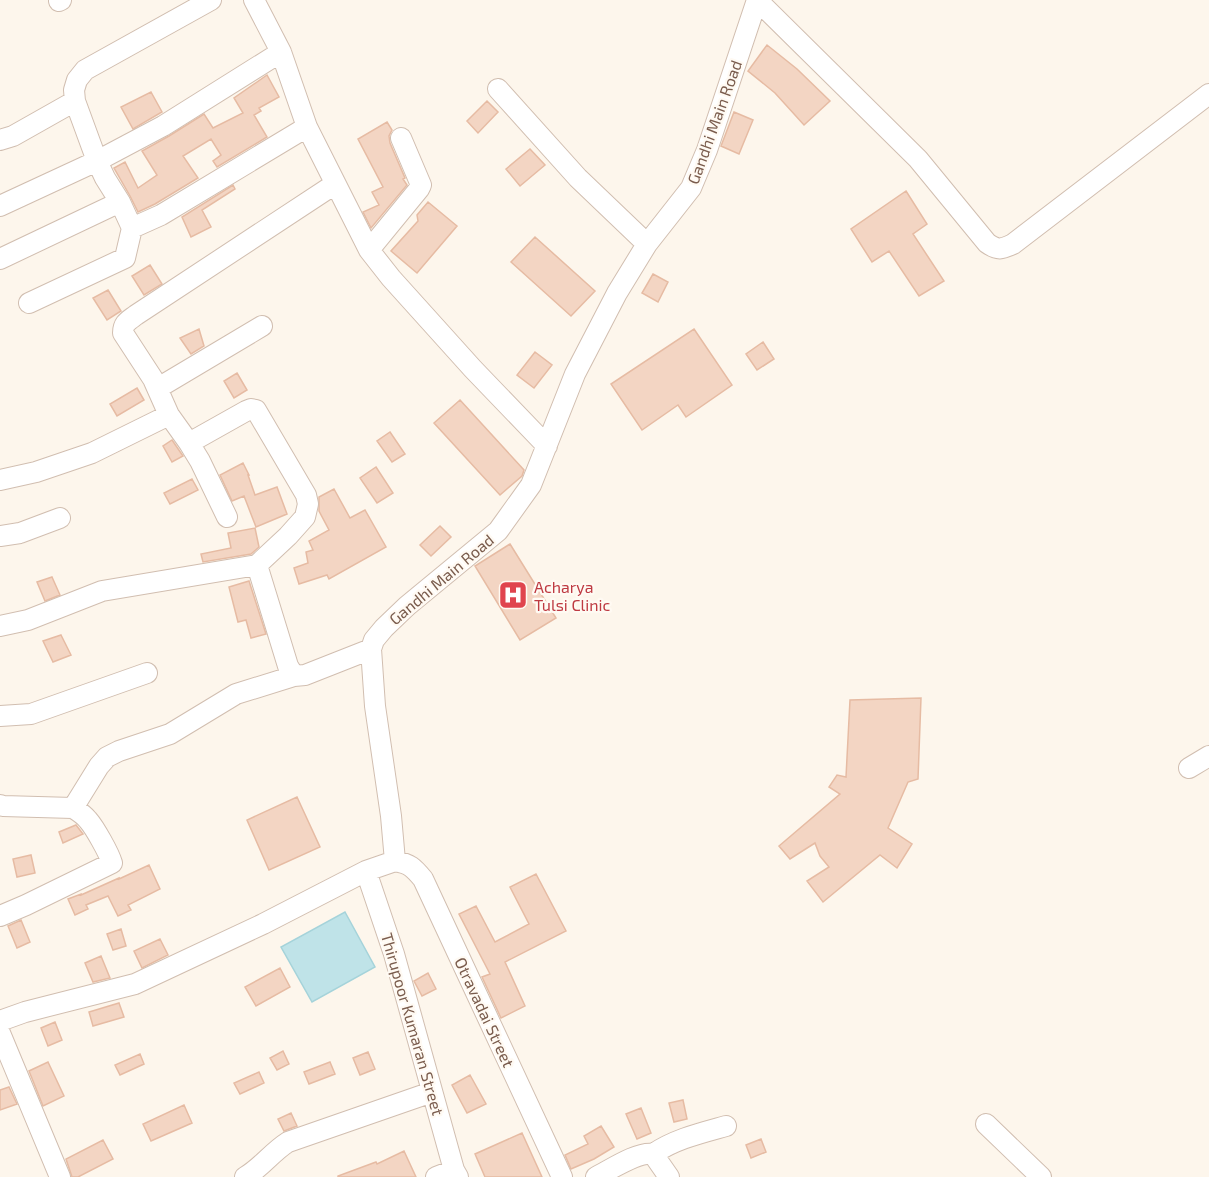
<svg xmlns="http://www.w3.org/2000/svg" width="1209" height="1177" viewBox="0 0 1209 1177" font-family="'Exo 2',sans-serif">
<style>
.water{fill:#bfe3e8;stroke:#a5d3da;stroke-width:1.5}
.building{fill:#f3d5c3;stroke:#e6bba3;stroke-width:1.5}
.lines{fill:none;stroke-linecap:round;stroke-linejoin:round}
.minor-casing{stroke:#d1beb0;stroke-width:22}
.minor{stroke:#fff;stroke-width:20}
.labels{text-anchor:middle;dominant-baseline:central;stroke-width:4.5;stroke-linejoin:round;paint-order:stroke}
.street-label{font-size:16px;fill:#7a5c4d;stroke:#fffaf3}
.health-label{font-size:16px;fill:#be3a42;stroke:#fffaf3;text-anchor:start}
</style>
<rect width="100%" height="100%" fill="#fdf6ec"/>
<path class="water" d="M345 912 375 967 312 1002 281 947Z"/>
<path class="building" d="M767 45 797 69 830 101 804 125 775 93 748 71Z
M267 75 279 97 259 108 261 111 254 115 267 137 217 167 213 161 221 155 211 139 183 156 198 178 155 204 138 212 130 196 114 168 125 162 138 188 157 175 142 151 169 136 204 114 213 128 243 113 234 98Z
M151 92 162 112 133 129 121 107Z
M487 101 498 112 478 133 467 121Z
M734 112 753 120 739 154 721 146Z
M387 122 392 130 389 136 390 143 405 178 403 179 407 185 371 228 363 212 379 205 372 192 383 187 358 139Z
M530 149 545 165 520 186 506 169Z
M233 185 235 189 202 210 211 227 191 237 182 217Z
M906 191 927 224 913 234 944 281 919 296 889 251 872 262 851 229Z
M428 202 457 226 417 273 391 251 418 221 417 215Z
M535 237 595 291 571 316 511 262Z
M150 265 162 284 144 295 132 276Z
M653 274 668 282 658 302 642 293Z
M108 290 121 311 107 320 93 298Z
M199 329 204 346 191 354 180 338Z
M694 329 732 385 686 417 678 405 642 430 611 384Z
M763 342 774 359 757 370 746 354Z
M535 352 552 365 534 388 517 375Z
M237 373 247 390 234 398 224 381Z
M137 388 144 400 117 416 110 404Z
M460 400 524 470 522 476 500 495 434 423Z
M390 432 405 454 392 462 377 441Z
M172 440 183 456 172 462 163 446Z
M243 463 249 475H248L255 495 277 487 287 514 256 527 244 496 232 501 220 475Z
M376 467 393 493 377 503 360 478Z
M192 479 198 490 170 504 164 493Z
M334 489 350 518 365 510 386 547 329 579 327 575 299 584 294 568 308 563 306 552 313 550 309 541 329 530 319 511V497Z
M440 526 451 537 431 556 420 545Z
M255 528 259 547 251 554 203 562 201 554 231 548 228 533Z
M510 544 556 618 520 640 475 566Z
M52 577 60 595 45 601 37 582Z
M249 581 266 634 251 638 246 620 238 622 229 587Z
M61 635 71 655 53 662 43 641Z
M921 698 918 779 908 782 888 828 912 844 897 868 880 855 823 902 807 881 829 867 820 856 815 843 790 859 779 846 840 794 829 787 837 775 846 777 850 700Z
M297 797 320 847 269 870 247 820Z
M76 825 83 834 63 843 59 832Z
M31 855 35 873 17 877 13 859Z
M149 865 160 889 128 905 131 910 118 916 108 896 86 905 88 909 75 915 68 899 81 894V895L119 878V879Z
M536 874 566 931 505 962 525 1006 501 1018 482 977 490 974 459 914 476 906 495 942 529 924 510 887Z
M21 920 30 942 17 948 8 926Z
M121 929 126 946 113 950 107 934Z
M160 939 168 955 142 968 134 951Z
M101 956 110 978 93 982 85 963Z
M280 968 290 987 256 1006 245 987Z
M428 973 436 989 422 996 414 981Z
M119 1003 124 1017 93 1026 89 1012Z
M55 1022 62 1040 48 1046 41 1028Z
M283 1051 289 1064 277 1070 270 1058Z
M368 1052 375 1069 360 1075 353 1058Z
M140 1054 144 1064 120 1075 115 1065Z
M48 1062 64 1096 43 1106 29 1071Z
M330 1062 335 1074 309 1084 304 1072Z
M259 1072 264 1083 240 1094 234 1083Z
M470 1075 486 1104 467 1113 452 1085Z
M9 1087 17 1104 0 1110V1090Z
M683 1100 687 1119 674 1122 669 1103Z
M184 1105 192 1123 151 1141 143 1124Z
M641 1108 651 1133 637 1139 626 1114Z
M291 1113 297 1126 284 1131 278 1119Z
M601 1126 614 1147 594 1159 571 1169 565 1155 588 1144 584 1136Z
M522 1133 542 1177H485L475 1154Z
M761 1139 766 1152 751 1158 746 1145Z
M103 1140 113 1159 78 1177H72L66 1159Z
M404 1151 416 1177H338V1176L376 1162 377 1164Z"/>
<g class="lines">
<g class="minor-casing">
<path id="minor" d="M211 0 85 70 77 80 74 90 75 101 97 161 105 178 120 202 132 228 161 215 307 127
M254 0 281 52 307 127 369 250 391 278 473 369 547 446
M757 0 918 159 987 243C998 251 1002 249 1013 244L1209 94
M59 1 61 0
M498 89 578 178 647 244
M0 140 13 136 75 101
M0 206 97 161 163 126 281 52
M369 250 419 189 421 185 401 138
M0 259 120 202
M29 303 125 258 132 228
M158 388 262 326
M169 415 153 379 123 333C123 323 128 321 136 315L335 184
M0 480 36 472 92 453 169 415 189 443 200 461 227 517
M0 536 20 533 60 518
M257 565 288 666 294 676 305 675 371 649
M0 626 28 620 102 591 257 565 288 536 305 517 308 504 306 495 256 410 251 409 246 411 189 443
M0 716 31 714 147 673
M1189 768 1209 756
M0 805 3 806 73 808C78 811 84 815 88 820 95 828 109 853 112 863L26 905 0 916
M73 808 99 766 107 757 119 751 170 734 236 694 294 676
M395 861C410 864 413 867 423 879L562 1177
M366 871 394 954 454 1170 458 1177
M0 1021 25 1012 135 984 263 924 366 871 395 861 391 816 375 706 371 649 374 640 384 628 407 606 498 531 531 485 575 374 617 293 647 244 691 188 707 150 757 0
M0 1033 60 1177
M986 1124 1041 1177
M653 1154C675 1139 701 1133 726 1126
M245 1177C261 1168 272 1152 288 1142L432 1092
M436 1177 454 1170
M596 1177C610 1170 638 1151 653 1154L669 1177"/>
</g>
<use href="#minor" class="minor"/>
</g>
<defs>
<g id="hospital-square" transform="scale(1.5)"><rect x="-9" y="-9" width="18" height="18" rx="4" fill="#e0444e" stroke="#fffaf3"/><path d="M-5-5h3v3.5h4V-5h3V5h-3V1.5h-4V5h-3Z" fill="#fff"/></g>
</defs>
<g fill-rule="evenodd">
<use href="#hospital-square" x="513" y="595"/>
</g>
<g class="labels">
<g class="street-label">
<text transform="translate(714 122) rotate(-70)">Gandhi Main Road</text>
<text transform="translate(441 579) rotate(-40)">Gandhi Main Road</text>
<text transform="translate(485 1012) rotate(65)">Otravadai Street</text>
<text transform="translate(413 1024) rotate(74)">Thirupoor Kumaran Street</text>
</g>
<g class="health-label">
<text x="534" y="586">Acharya<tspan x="534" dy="18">Tulsi Clinic</tspan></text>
</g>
</g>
</svg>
